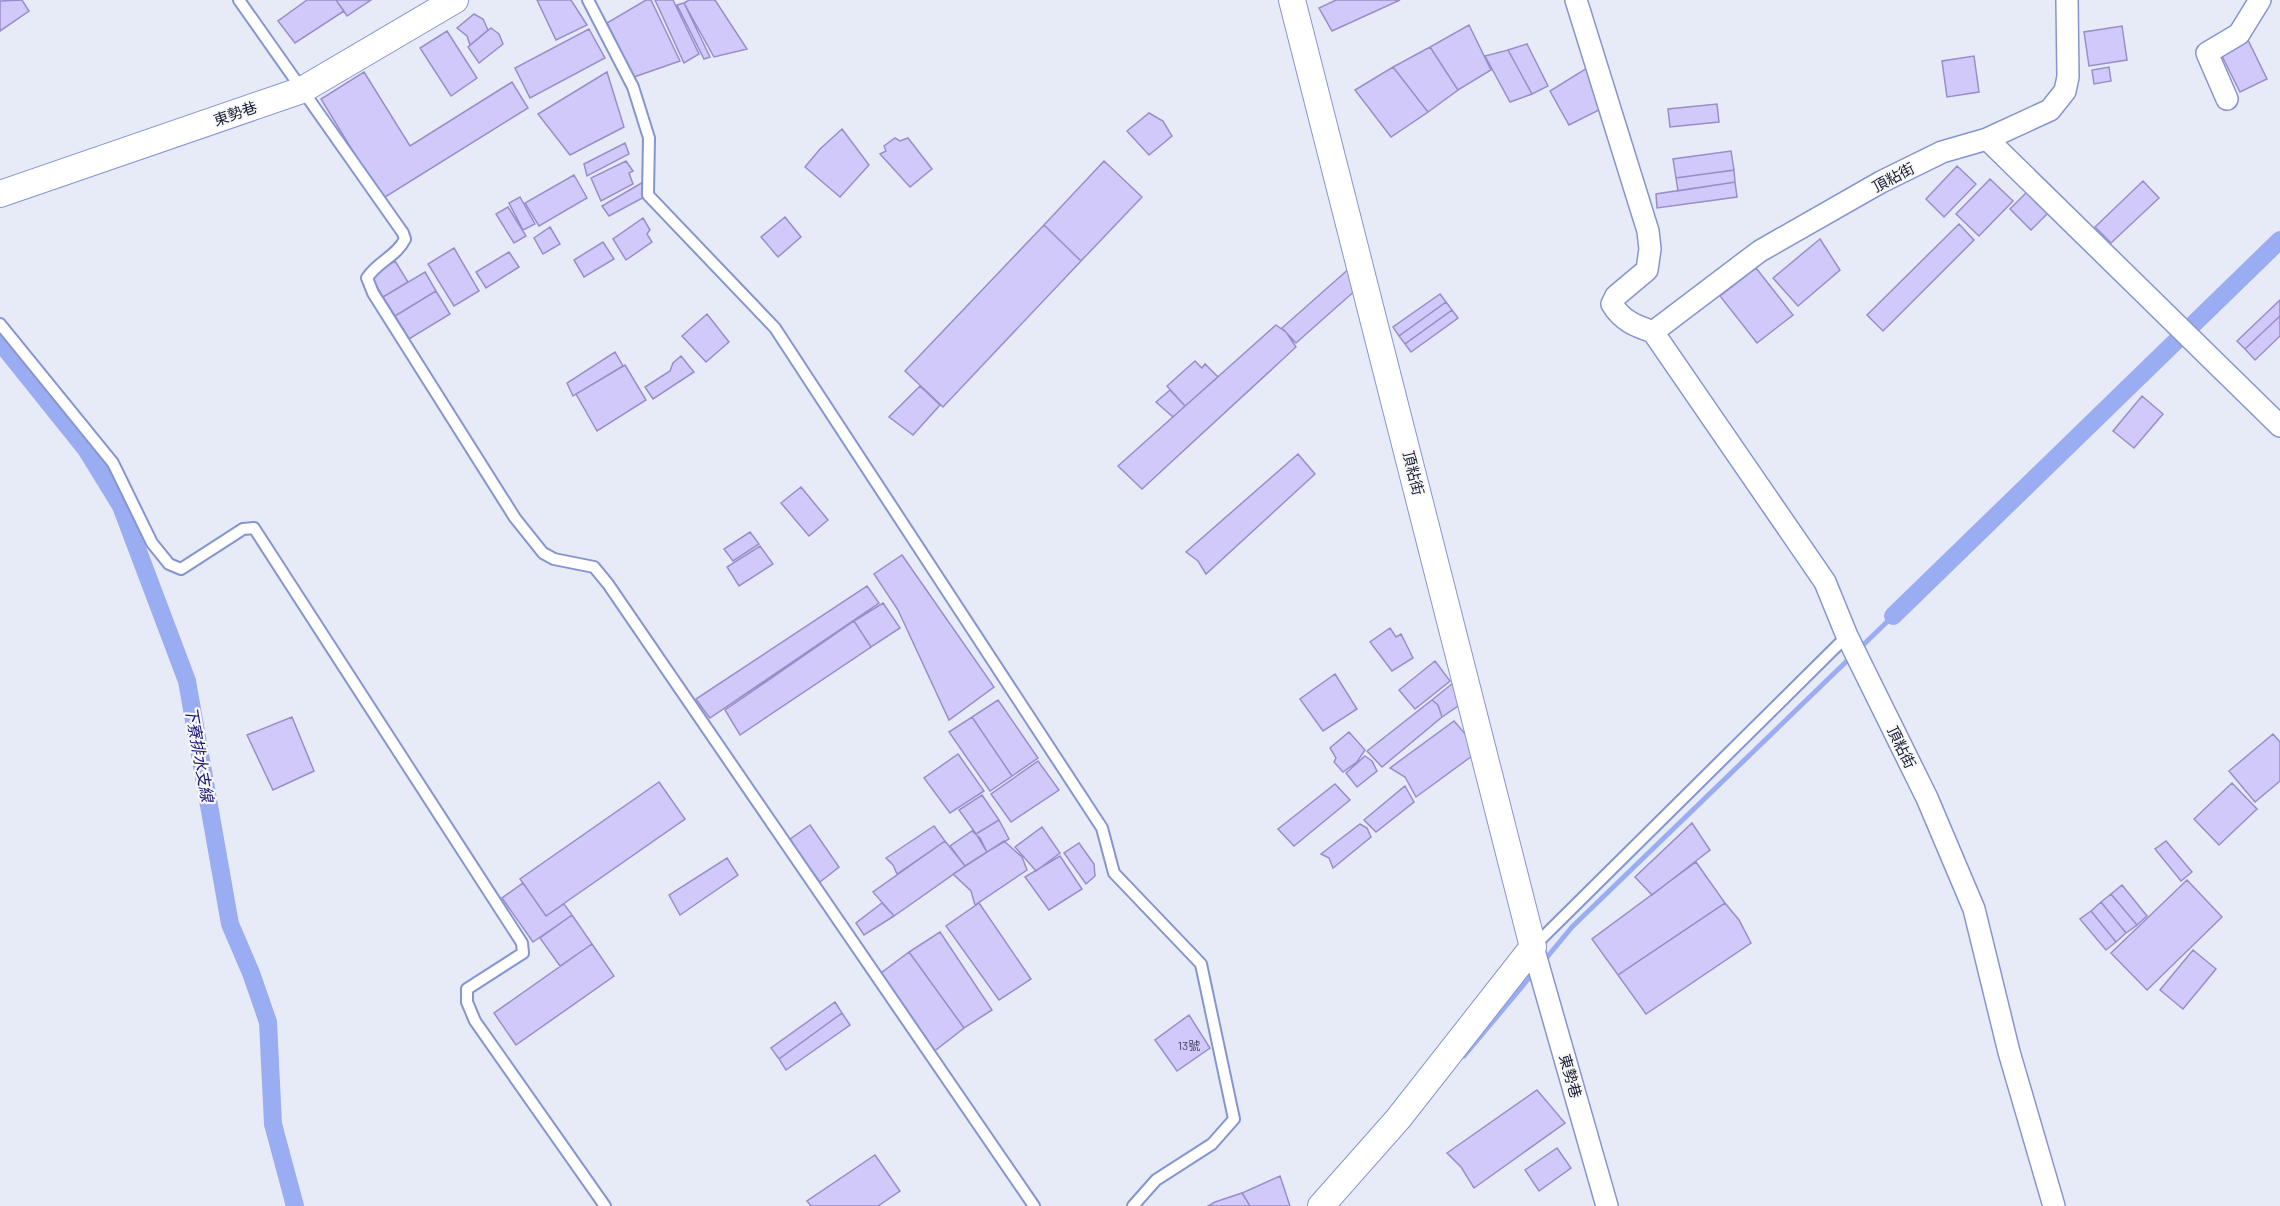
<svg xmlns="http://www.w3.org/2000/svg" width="2280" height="1206" viewBox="0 0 2280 1206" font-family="Barlow,'Noto Sans TC',sans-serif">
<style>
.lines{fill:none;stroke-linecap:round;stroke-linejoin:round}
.stream{stroke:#9badf2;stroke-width:5}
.canal{stroke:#9badf2;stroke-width:18}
.building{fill:#d1c9fa;stroke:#998dca;stroke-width:1.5}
.service-casing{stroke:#8595d0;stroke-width:14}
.minor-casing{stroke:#8595d0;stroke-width:24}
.tertiary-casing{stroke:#8595d0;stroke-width:28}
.service{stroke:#fff;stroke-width:10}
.minor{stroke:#fff;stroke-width:21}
.tertiary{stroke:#fff;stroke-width:26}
.labels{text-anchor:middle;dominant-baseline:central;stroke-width:4.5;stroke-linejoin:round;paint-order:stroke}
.number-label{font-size:12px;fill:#454664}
.street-label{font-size:15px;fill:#161b32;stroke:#f8f8f8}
.water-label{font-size:16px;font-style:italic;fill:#1a1579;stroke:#f8f8f8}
</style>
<rect width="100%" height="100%" fill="#e7ebf8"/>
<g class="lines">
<path class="stream" d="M1858 650 1893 616
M1543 962 1572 927 1852 656
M1464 1056 1535 971"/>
<path class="canal" d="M0 342 86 449 121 506 187 681 230 924 251 973 268 1022 273 1124 295 1206
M1893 616 2280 240"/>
</g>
<path class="building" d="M22 0 29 11 0 31V1Z
M307 0H336L344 11 295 43 278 21Z
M336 0H371L347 16Z
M537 0H571L587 25 556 40Z
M646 0H651L680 61 634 77 607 23Z
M655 0H673L699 54 684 63Z
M689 0H715L747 49 714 57 684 3Z
M1336 0H1400L1332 31 1319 8Z
M684 3 710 57 704 59 677 5Z
M474 14 483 19 488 30 470 45 467 36 457 28Z
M1469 25 1491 70 1458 90 1430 47Z
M2122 26 2127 60 2089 66 2084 32Z
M491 28 499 34 503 44 479 63 468 47Z
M589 29 605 58 530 98 515 68Z
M447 31 477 78 451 96 420 48Z
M2245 34 2267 79 2240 92 2218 48Z
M1527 44 1548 86 1532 94 1508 50Z
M1430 47 1458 90 1428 112 1393 67Z
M1508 50 1532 94 1510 102 1485 56Z
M1974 56 1979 92 1947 97 1942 61Z
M1595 63 1613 103 1569 125 1550 91Z
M1393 67 1428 112 1391 137 1355 90Z
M2109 67 2111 81 2094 84 2092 70Z
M364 72 410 146 512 82 528 108 382 199 321 99Z
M607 72 624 127 570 155 538 114Z
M1717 104 1719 122 1670 127 1668 109Z
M1149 113 1163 121 1172 136 1149 155 1127 131Z
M842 129 869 165 840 197 805 167 820 149Z
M895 138 900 141 908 138 932 169 910 187 880 154 886 151 884 146Z
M625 143 629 154 587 176 584 164Z
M1731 151 1734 170 1676 178 1673 159Z
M626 161 633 171 629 173 633 184 601 201 591 178Z
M1104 161 1142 197 1081 261 1044 225Z
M1957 166 1976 184 1944 217 1926 199Z
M1734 170 1735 182 1678 191 1676 178Z
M574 175 587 198 539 226 525 203Z
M1990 179 2013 201 1979 236 1956 214Z
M645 181 648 195 609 216 602 206Z
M2143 181 2159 198 2111 243 2095 227Z
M1735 182 1737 197 1657 208 1656 194Z
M2028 191 2049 212 2031 230 2010 209Z
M520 197 535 224 523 230 509 203Z
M508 207 526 236 514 243 496 214Z
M785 217 801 237 778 257 761 237Z
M643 218 650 230 647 234 652 242 626 260 613 239Z
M1959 224 1974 240 1883 331 1867 315Z
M1044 225 1081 261 943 407 905 371Z
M550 227 560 244 543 254 534 238Z
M1820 239 1840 270 1798 306 1773 278Z
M603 242 614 259 584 277 574 260Z
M454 248 479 291 454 306 428 264Z
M509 252 519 267 486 288 476 272Z
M395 261 408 282 383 297 371 276Z
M1352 266 1358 288 1296 343 1282 328Z
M1756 268 1793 315 1757 343 1720 296Z
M425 272 436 291 395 316 383 297Z
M436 291 450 314 409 339 395 316Z
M1440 294 1446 302 1399 336 1393 327Z
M2280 300V316L2245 349 2237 341Z
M1446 302 1452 310 1405 344 1399 336Z
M1452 310 1458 318 1411 352 1405 344Z
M707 314 729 342 706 362 682 336Z
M2280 316V336L2255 360 2245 349Z
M1276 325 1286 332 1296 347 1142 489 1118 466Z
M615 352 623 366 573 396 567 383Z
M681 356 694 372 653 399 645 387 670 371 673 363Z
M1195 361 1202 368 1205 364 1218 377 1185 406 1167 386Z
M625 365 646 400 597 431 576 394Z
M920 386 940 405 913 435 889 417Z
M1170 390 1185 406 1173 417 1156 402Z
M2142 396 2163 414 2134 448 2113 431Z
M1298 454 1315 474 1206 574 1198 561 1186 552Z
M801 487 828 520 809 536 781 503Z
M750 532 759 544 733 561 724 549Z
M760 546 773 564 739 586 727 567Z
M902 555 994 687 949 720 898 610 874 574Z
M867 586 879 603 710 718 703 709 696 699Z
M883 603 900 628 871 647 854 621Z
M854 621 871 647 740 735 725 710Z
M1390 628 1396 637 1401 634 1413 658 1392 671 1370 642Z
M1435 661 1450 681 1415 709 1399 690Z
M1335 674 1357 709 1323 731 1300 699Z
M1453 683 1465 701 1442 717 1438 705 1432 700Z
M998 700 1038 758 1012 776 972 717Z
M1432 700 1438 705 1442 717 1382 767 1367 751Z
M292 717 314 771 273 790 247 735Z
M972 717 1012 776 990 791 949 732Z
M1454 721 1467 736 1472 756 1416 797 1405 777 1390 768Z
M1349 732 1365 750 1357 762 1343 772 1334 762 1336 758 1330 748Z
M2273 734 2280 742V781L2255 802 2229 771Z
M958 754 984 791 950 813 924 778Z
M1365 756 1372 761 1377 771 1357 787 1346 773Z
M1038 761 1059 790 1011 822 991 794Z
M659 782 685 819 546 916 520 879Z
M2232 783 2257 809 2219 845 2194 819Z
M1335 784 1350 800 1294 846 1278 829Z
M1405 786 1414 802 1376 832 1364 820Z
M982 795 999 820 976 834 959 810Z
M999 820 1009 839 987 852 976 834Z
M1692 823 1710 850 1652 895 1635 877Z
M1360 824 1367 828 1371 837 1333 868 1329 858 1321 854Z
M810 825 839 867 820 882 789 840Z
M934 826 945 841 897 874 893 865 886 858Z
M1042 827 1060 853 1036 871 1015 847Z
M972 831 980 838 987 852 965 866 950 846Z
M945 841 965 866 894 916 873 892Z
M1004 841 1022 857 1027 870 975 905 971 891 953 874Z
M2166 841 2192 872 2181 881 2155 849Z
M1079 843 1094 864 1095 876 1086 884 1064 853Z
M1060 856 1082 889 1049 910 1025 877Z
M727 858 738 875 680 915 669 895Z
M1696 862 1725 903 1618 975 1592 939Z
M2187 880 2222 917 2147 990 2111 953Z
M523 883 546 916 564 904 572 915 533 942 502 898Z
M2122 885 2147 916 2137 925 2111 894Z
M2111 894 2137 925 2126 933 2101 902Z
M2101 902 2126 933 2116 942 2091 911Z
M882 903 894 916 864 935 856 923Z
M979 903 1031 979 999 1000 946 926Z
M1725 903 1739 920 1751 943 1646 1014 1618 975Z
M2091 911 2116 942 2106 950 2080 919Z
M572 915 592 944 560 966 540 938Z
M940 932 992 1010 964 1028 909 952Z
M592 944 614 976 516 1045 494 1013Z
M2193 950 2216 969 2183 1009 2160 990Z
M909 952 964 1028 932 1053 877 976Z
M835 1002 842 1013 779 1059 771 1048Z
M842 1013 850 1025 786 1070 779 1059Z
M1189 1015 1210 1048 1177 1071 1155 1040Z
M1537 1090 1565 1123 1474 1188 1461 1167 1447 1153Z
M1557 1148 1571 1168 1539 1191 1525 1170Z
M875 1155 900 1191 878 1206H811L807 1201Z
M1280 1176 1290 1206H1250L1242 1193Z
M1242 1193 1250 1206H1208L1215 1202Z"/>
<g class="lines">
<g class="service-casing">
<path id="service" d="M239 0 403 233 405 239C397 256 377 262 367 278L373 293 515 518 543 553 554 559 594 567 608 584 1034 1206
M588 0 633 87 649 138 648 195 775 328 1102 828 1114 873 1201 964 1234 1119 1212 1144 1156 1180 1133 1206
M0 324 113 463 152 543 169 564 181 569 243 529 254 528 522 943 523 953 467 989V1002L475 1021 605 1206
M1534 946 1847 636"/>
</g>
<g class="minor-casing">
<path id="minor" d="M1576 0 1648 231 1650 249 1647 270 1616 296 1612 304C1622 321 1636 326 1653 332L1825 582 1847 636 1927 798 1974 909 2009 1052 2054 1206
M2227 99 2207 53 2239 34 2260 0
M1987 139 2280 426
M1653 332 1760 251 1881 182 1942 152 1987 139 2050 110 2065 91 2068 77 2067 0
M1533 947 1607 1206"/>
</g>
<g class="tertiary-casing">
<path id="tertiary" d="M1292 0 1533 947 1398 1119 1321 1206
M0 194 302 90 455 0"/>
</g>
<use href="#service" class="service"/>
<use href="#minor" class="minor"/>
<use href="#tertiary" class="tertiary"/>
</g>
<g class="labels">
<g class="number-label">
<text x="1189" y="1045">13號</text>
</g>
<g class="street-label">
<text transform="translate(235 113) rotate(-19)">東勢巷</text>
<text transform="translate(1893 177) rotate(-28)">頂粘街</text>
<text transform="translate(1414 473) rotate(76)">頂粘街</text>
<text transform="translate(1902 747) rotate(64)">頂粘街</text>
<text transform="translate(1571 1076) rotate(74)">東勢巷</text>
</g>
<g class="water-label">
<text transform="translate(200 754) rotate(80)">下寮排水支線</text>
</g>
</g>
</svg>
